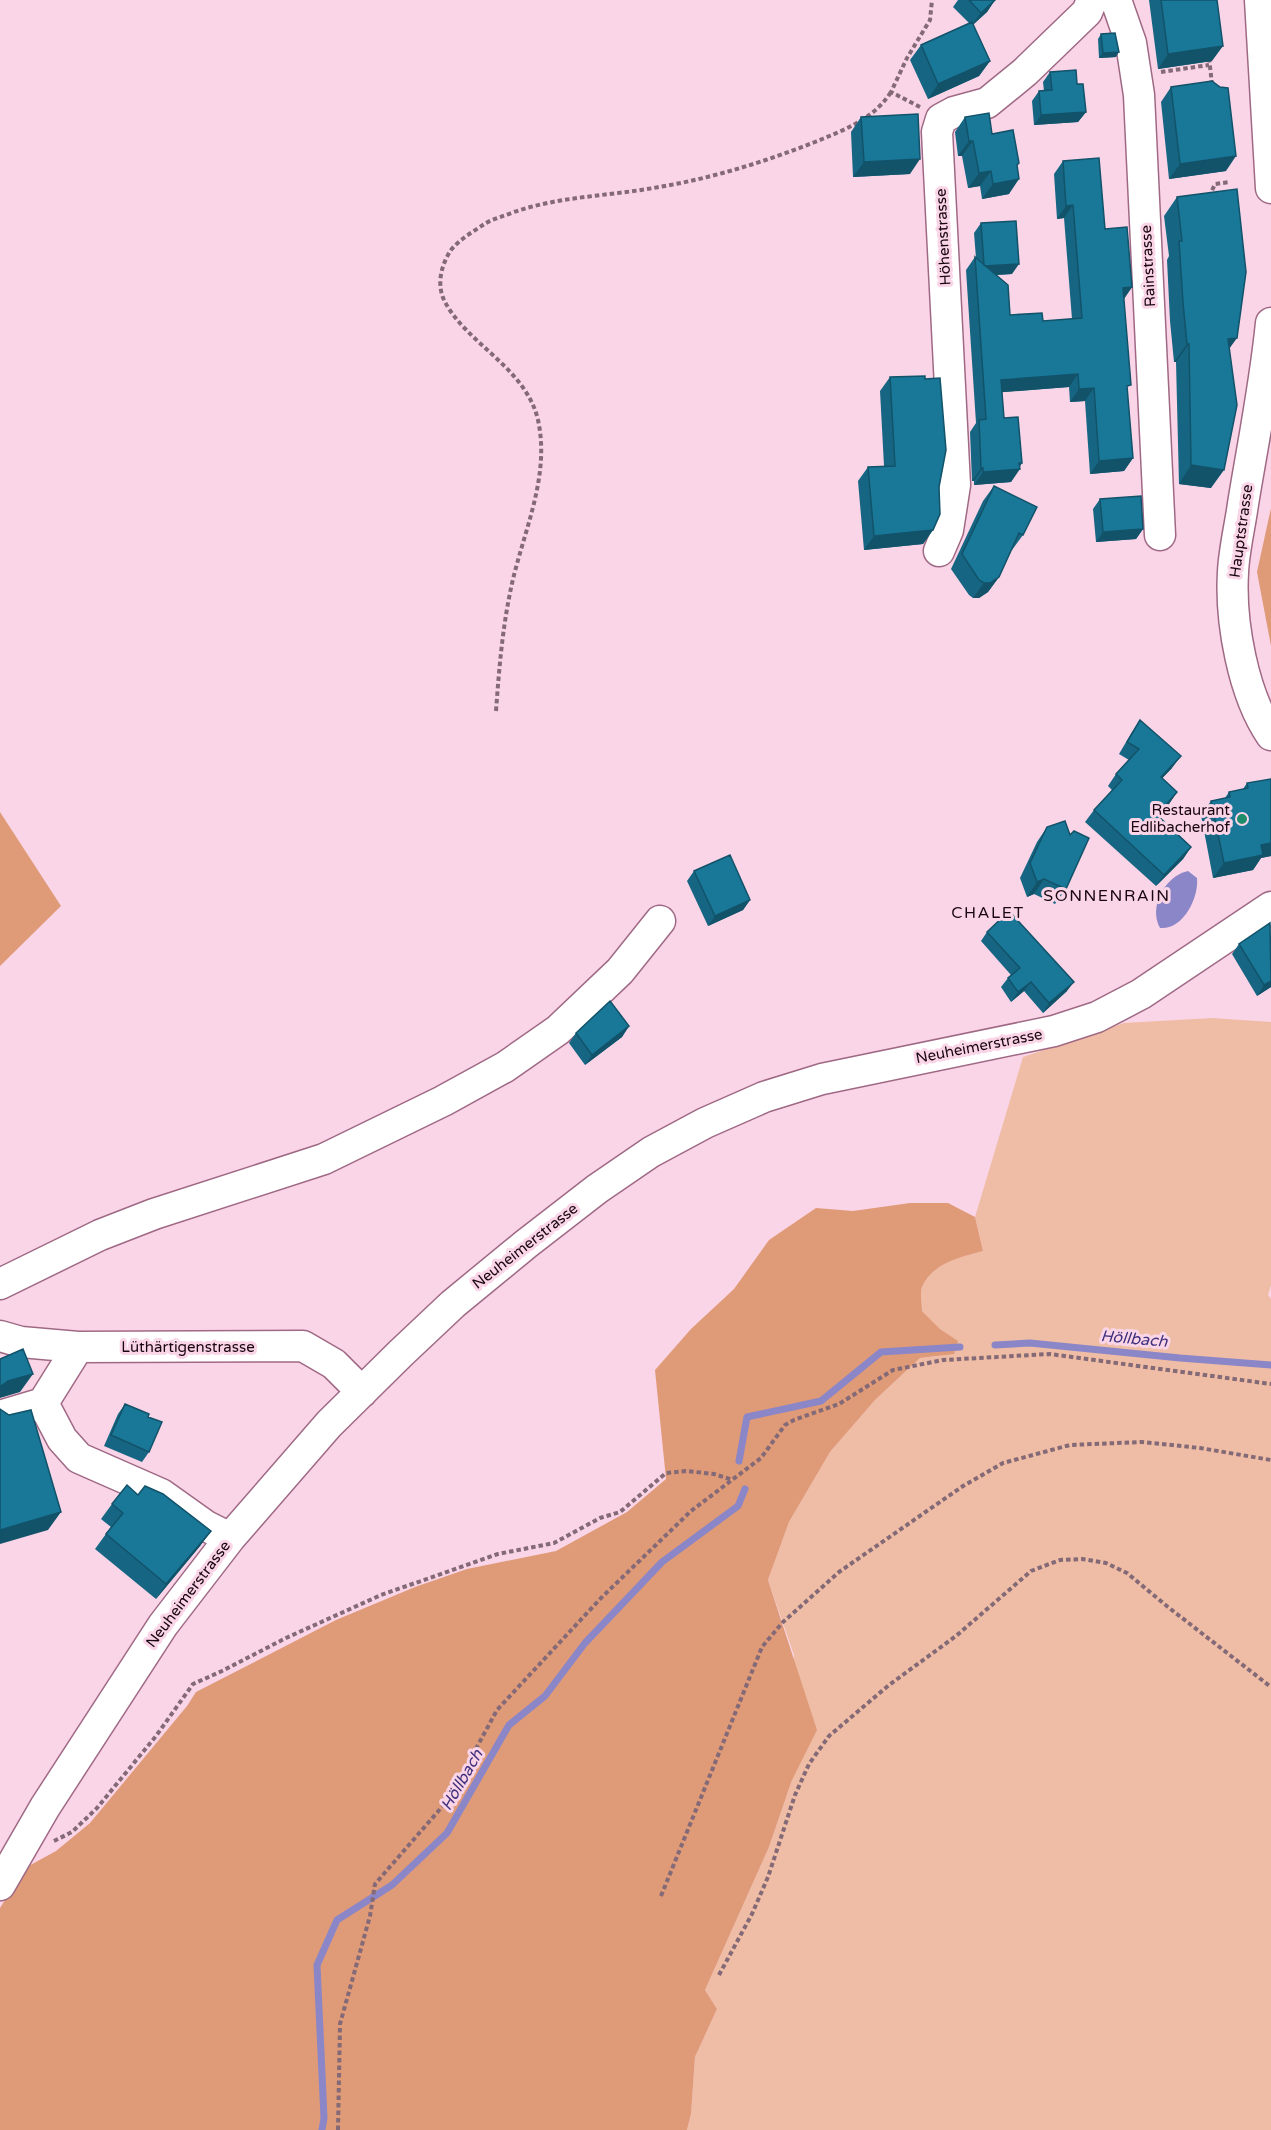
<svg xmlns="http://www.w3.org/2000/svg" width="1271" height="2130" viewBox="0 0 1271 2130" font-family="'Varela Round',sans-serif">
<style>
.green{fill:#efbda5}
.forest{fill:#df9a78}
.water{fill:#8b86c7}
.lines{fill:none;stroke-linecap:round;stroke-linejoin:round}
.stream{stroke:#8b86c7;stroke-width:7}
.minor-casing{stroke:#9f6985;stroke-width:33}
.path{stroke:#846977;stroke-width:4;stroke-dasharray:4.5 3;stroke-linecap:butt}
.minor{stroke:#fff;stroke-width:30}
.wall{fill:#166683}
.shaded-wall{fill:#12536a}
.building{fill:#197798;stroke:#12536a;stroke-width:1.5}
.poi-dot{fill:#1e8b6a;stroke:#fad5e7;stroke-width:2}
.labels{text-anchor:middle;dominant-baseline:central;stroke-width:6;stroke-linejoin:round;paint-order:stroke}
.street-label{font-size:15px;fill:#190611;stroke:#fad5e7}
.poi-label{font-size:15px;fill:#190611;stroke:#fad5e7;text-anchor:end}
.neighbourhood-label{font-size:16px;letter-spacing:1.5px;fill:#190611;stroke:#fad5e7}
.water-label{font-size:16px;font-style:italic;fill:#3e307d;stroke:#fad5e7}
</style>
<rect width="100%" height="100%" fill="#fad5e7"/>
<path class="green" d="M1212 1018 1271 1022V1285L1268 1295 1271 1299V2130H687L691 2114 695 2057 717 2009 705 1990 769 1847 792 1780 794 1655 768 1580 789 1522 830 1452 875 1400 920 1358 939 1356 957 1341 940 1329 922 1311C922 1304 920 1293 922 1287 931 1263 961 1257 983 1251L975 1217 1023 1057 1124 1023Z"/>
<path class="forest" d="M1271 508V646L1257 572Z
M0 812 61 906 0 966Z
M910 1203H948L975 1217 983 1251C961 1257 932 1263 922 1287 920 1293 922 1304 922 1311L940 1329 958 1341 954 1354 920 1358 875 1400 830 1452 789 1522 768 1580 817 1730 792 1780 769 1847 705 1990 717 2009 695 2057 691 2114 687 2130H0V1908L25 1868 56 1851 90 1823 187 1706 196 1692 336 1620 415 1587 467 1569 556 1551 627 1512 666 1479 655 1370 691 1329 734 1289 769 1240 816 1208 853 1211Z"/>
<path class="water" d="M1188 871 1197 878C1199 898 1183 930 1160 928 1148 907 1165 876 1188 871Z"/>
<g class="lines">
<path class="stream" d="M995 1345 1030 1343 1180 1358 1271 1365
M739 1461 747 1417 821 1401 881 1352 960 1347
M322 2130 324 2118 317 1965 337 1920 392 1885 447 1833 509 1725 545 1696 585 1643 662 1562 738 1506 745 1489"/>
<g class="minor-casing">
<path id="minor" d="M1116 0 1131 43 1139 95 1160 535
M1260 0 1271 188
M1271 323C1265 384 1253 443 1243 504 1240 526 1234 550 1233 572 1230 622 1243 694 1271 735
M939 551 948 530 955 485 937 132 941 119 954 112 987 103 1025 72 1087 12 1092 0
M0 1284 100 1235 154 1214 324 1159 443 1101 505 1067 558 1030 620 971 660 921
M0 1336 21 1342 78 1347 303 1346 334 1364 362 1392
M43 1403 62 1439 79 1458 161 1494 206 1526 230 1538
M0 1416 43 1403 78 1347
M0 1885 45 1807 163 1625 230 1538 329 1424 401 1353 453 1304 526 1244 597 1189 651 1152 705 1123 764 1097 822 1079 1054 1031 1097 1017 1141 994 1271 907"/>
</g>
<path class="path" d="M1209 58 1212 84
M1161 72 1209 65
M920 107 891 92 907 58 930 20 932 0
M1209 197 1215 184 1230 182
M496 711C499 671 502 632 510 593 521 536 551 479 538 420 526 368 467 344 445 302 436 285 441 265 451 250 460 239 474 231 486 223 495 218 504 216 514 212 560 196 611 196 659 187 713 178 764 162 815 142 844 130 874 119 891 92
M54 1841 72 1832 97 1808 156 1736 193 1684 222 1671 286 1638 381 1595 498 1554 554 1543 600 1518 620 1512 666 1473 686 1471 714 1474 733 1480
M661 1896 762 1647 783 1622 839 1572 963 1486 1003 1463 1070 1445 1142 1442 1200 1448 1271 1460
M719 1975 752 1914 768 1877 795 1795 809 1764 829 1736 889 1685 956 1636 1031 1571 1060 1560 1082 1559 1106 1563 1127 1573 1168 1607 1271 1687
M338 2130 340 2024 370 1916 375 1884 448 1800 497 1710 601 1598 691 1511 761 1458 785 1425 794 1420 839 1404 893 1370 943 1360 1050 1354 1271 1384"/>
<use href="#minor" class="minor"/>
</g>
<path class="wall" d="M958 0H995L987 12 973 25 990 61 979 76 928 99 910 60 921 45 969 23 953 7Z
M1149 0H1217L1212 61 1158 69Z
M1101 34 1116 57 1099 58 1098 39Z
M1050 72 1077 84 1086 112 1078 122 1034 125 1032 101 1039 91H1044L1043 82Z
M1171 87 1226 171 1169 179 1161 102Z
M861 117 910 174 853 177 851 132Z
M965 117 992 134 1017 166 1009 194 982 199 980 186 968 188 962 156H958L955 132Z
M1063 161 1105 229 1132 287 1124 299 1127 390 1133 458 1124 471 1090 474 1085 401 1070 402 1069 387 1002 392 1004 418 1022 463 1011 482 974 485V481H972L970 432 976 423 966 270 975 257 976 258 974 233 981 223 1012 274 996 275 1010 315 1043 321 1072 319 1064 218 1057 219 1054 174Z
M1177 197 1229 349 1211 488 1179 484 1176 362H1174L1170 321 1167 260 1169 256 1164 216Z
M890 377 939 487 933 530 923 544 864 550 858 481 868 467 884 466 880 391Z
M994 486 1023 535 1012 550H1011L999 577 988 592 979 598H973L969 595 951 569 983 501Z
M1100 499 1143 529 1136 539 1096 542 1093 509Z
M1140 720 1172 768 1162 778 1177 792 1169 804 1158 816 1191 847 1183 859 1156 886 1085 822 1094 810 1112 790 1108 786 1116 774 1129 760 1119 754 1132 732Z
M1247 783 1271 856 1261 858 1253 870 1213 878 1201 815 1211 801 1225 798 1229 792 1243 789Z
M1047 827 1066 889 1055 904 1034 894 1027 897 1020 878 1037 842Z
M694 871 750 900 743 910 708 926 687 881Z
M987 932 1067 991 1043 1013 1024 991 1011 1002 1001 987 1008 978 1011 975 981 941Z
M1239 944 1271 987 1257 996 1232 954Z
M629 1026 622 1037 585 1065 569 1043 576 1033Z
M125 1404 148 1417 149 1452 142 1462 104 1446 118 1414Z
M138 1495 211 1531 200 1546 156 1599 95 1549 111 1527 101 1519 112 1504Z"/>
<path class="shaded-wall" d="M995 0 987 12 971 26 981 13Z
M1223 46 1212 61 1158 69 1168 54Z
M1119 52 1116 57 1099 58 1103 53Z
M990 61 979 76 928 99 938 84Z
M1086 112 1078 122 1034 125 1041 115Z
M969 141H973L962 156H958Z
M1236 156 1226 171 1169 179 1180 164Z
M920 159 910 174 853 177 864 162Z
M991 171 980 186 968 188 979 173Z
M1019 179 1009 194 982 199 993 184Z
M1073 205 1064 218 1057 219 1066 206Z
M1019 264 1012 274 977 276 984 266Z
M1132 287 1123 300V288Z
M1237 338 1224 356 1228 339Z
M1187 344H1189L1176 362H1174Z
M1078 374 1069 387 992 393 1001 380Z
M1094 388 1085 401 1070 402 1079 389Z
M1133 458 1124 471 1090 474 1099 461Z
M1022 463 1017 470 1020 469 1011 482 974 485 983 472Z
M1191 465 1224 470 1211 488 1179 484Z
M981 468H983L974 481H972Z
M1143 529 1136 539 1096 542 1103 532Z
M933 530 923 544 864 550 874 536Z
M999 577 988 592 979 598H973L984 583Z
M1181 756 1172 768 1153 788 1161 777Z
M1177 792 1169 804 1148 826 1157 815Z
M1271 843V856L1261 858 1253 870 1213 878 1224 863 1261 845Z
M1191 847 1183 859 1156 886 1164 875Z
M1044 879 1034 894 1027 897 1037 882Z
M750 900 743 910 708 926 715 916Z
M1271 981V987L1257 996 1264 985Z
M1031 982 1024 991 1011 1002 1018 992Z
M1074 982 1067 991 1043 1013 1049 1003Z
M629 1026 622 1037 585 1065 592 1055Z
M33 1374 20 1392 0 1398V1387L8 1381Z
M61 1512 48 1530 0 1544V1530Z
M211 1531 200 1546 156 1599 166 1584Z"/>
<path class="building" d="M969 0H995L981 13Z
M1161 0H1217L1223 46 1168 54Z
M972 22 990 61 938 84 921 45Z
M1115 33 1119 52 1103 53 1101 34Z
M1076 70 1077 84H1083L1086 112 1041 115 1039 91 1052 90 1050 72Z
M1212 81 1220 87 1228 88 1236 156 1180 164 1171 87Z
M989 113 992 134 1013 130 1019 163 1017 165 1019 179 993 184 991 171 979 173 973 141H969L965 117Z
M918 114 920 159 864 162 861 117Z
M1099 158 1105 229 1127 227 1132 287 1123 288 1131 385 1127 386 1133 458 1099 461 1094 388 1079 389 1078 374 1001 380 1004 418 1018 417 1022 463H1019L1020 469 983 472V468H981L979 420 986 419 975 257 1008 285 1010 315 1042 313 1043 321 1082 318 1073 205 1066 206 1063 161Z
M1237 189 1246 272 1237 338 1228 339 1237 405 1224 470 1191 465 1189 344H1187L1183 303 1179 241H1182L1177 197Z
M1016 221 1019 264 985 266 984 265 981 223Z
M925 376V379L940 378 946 450 939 487 940 514 933 530 874 536 868 467 895 466 890 377Z
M994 486 1037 507 1023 535 1019 533 999 577 990 583H984L979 580 962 554Z
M1141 496 1143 529 1103 532 1100 499Z
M1140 720 1181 756 1161 777 1177 792 1157 815 1191 847 1164 875 1094 810 1122 780 1116 774 1139 749 1127 742Z
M1271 779V843L1261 845 1263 855 1224 863 1211 801 1230 797 1229 792 1248 788 1247 783Z
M1065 821 1070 835 1074 831 1089 838 1066 889 1044 879 1037 882 1030 863 1047 827Z
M730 855 750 900 715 916 694 871Z
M1009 911 1074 982 1049 1003 1031 982 1018 992 1008 978 1020 968 987 932Z
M1270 923 1271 981 1264 985 1239 944Z
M610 1001 629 1026 592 1055 576 1033Z
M23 1349 33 1374 8 1381 0 1387V1359Z
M125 1404 149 1414 148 1417 162 1422 149 1452 111 1435Z
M0 1409 9 1415 31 1410 61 1512 0 1530Z
M127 1485 138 1495 145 1486 163 1494 211 1531 166 1584 106 1534 123 1513 112 1504Z"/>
<circle class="poi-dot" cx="1242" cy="819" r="6"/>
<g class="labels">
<g class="street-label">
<text transform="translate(943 237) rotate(-93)">Höhenstrasse</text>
<text transform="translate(1148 266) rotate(-93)">Rainstrasse</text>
<text transform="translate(1241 531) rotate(-82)">Hauptstrasse</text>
<text transform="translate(979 1046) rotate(-11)">Neuheimerstrasse</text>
<text transform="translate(525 1246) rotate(-38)">Neuheimerstrasse</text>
<text x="188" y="1347">Lüthärtigenstrasse</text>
<text transform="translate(188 1594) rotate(-53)">Neuheimerstrasse</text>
</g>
<g class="poi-label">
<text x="1230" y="810">Restaurant<tspan x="1230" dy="17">Edlibacherhof</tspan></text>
</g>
<g class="neighbourhood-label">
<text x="1107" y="896">SONNENRAIN</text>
<text x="988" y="913">CHALET</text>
</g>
<g class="water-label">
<text transform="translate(1134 1339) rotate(5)">Höllbach</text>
<text transform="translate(462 1780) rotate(-60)">Höllbach</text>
</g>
</g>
</svg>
